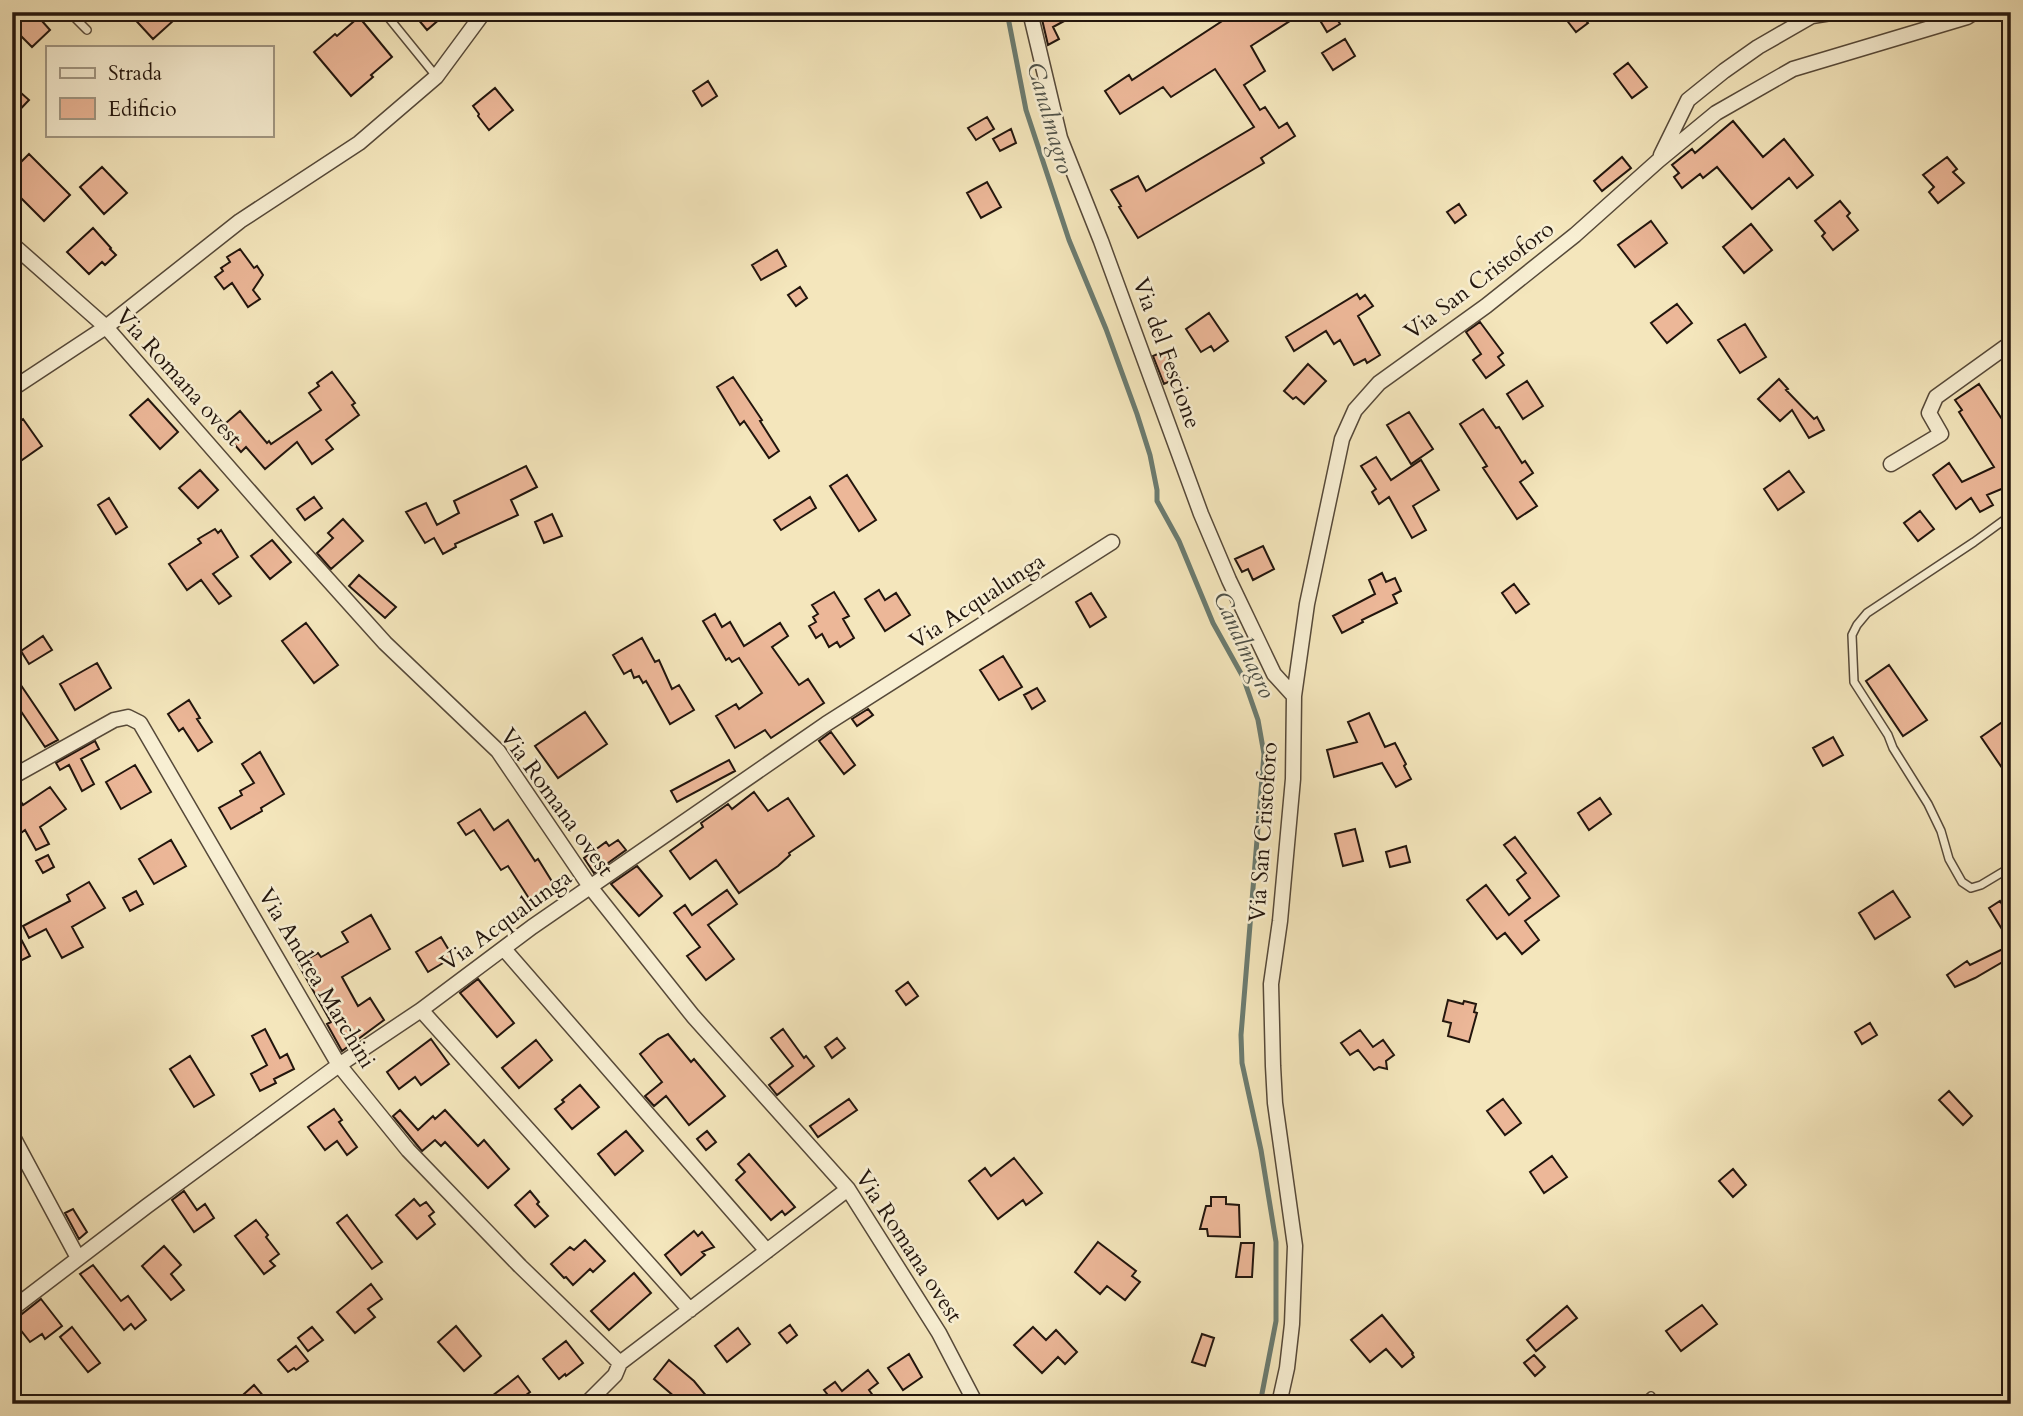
<svg xmlns="http://www.w3.org/2000/svg" width="2023" height="1416" viewBox="0 0 2023 1416" font-family="Cardo,serif">
<style>
.lines{fill:none;stroke-linecap:round;stroke-linejoin:round}
.stream{stroke:#6b7b70;stroke-width:5}
.building{fill:#ecb798;stroke:#22150d;stroke-width:2}
.service-casing{stroke:#564939;stroke-width:10}
.minor-casing{stroke:#564939;stroke-width:17}
.service{stroke:#f8efd3;stroke-width:7}
.minor{stroke:#f8efd3;stroke-width:14}
.labels{text-anchor:middle;dominant-baseline:central;stroke-width:5;stroke-linejoin:round;paint-order:stroke}
.street-label{font-size:23px;fill:#22150d;stroke:#f8efd3}
.water-label{font-size:24px;font-style:italic;fill:#4d5047;stroke:#f8efd3}
</style>
<rect width="100%" height="100%" fill="#f4e6bc"/>
<filter id="stains"><feTurbulence type="fractalNoise" baseFrequency=".00286" numOctaves="4"/><feColorMatrix values="0 0 0 0 .2 0 0 0 0 .09 0 0 0 0 .02 0 0 0 .5 -.17"/></filter>
<radialGradient id="worn" r=".72"><stop offset=".6" stop-color="#630" stop-opacity="0"/><stop offset="1" stop-color="#630" stop-opacity=".3"/></radialGradient>
<g class="lines">
<path class="stream" d="M1007 12 1026 110 1069 240 1106 329 1137 414 1150 455 1157 490V501L1179 541 1213 623 1243 677 1258 720 1264 754 1241 1035 1242 1063 1261 1150 1276 1242V1321L1260 1404"/>
</g>
<path class="building" d="M12 12H34L50 30 32 47 12 27Z
M128 12H165L173 21 153 39Z
M412 12H448L427 30Z
M1047 12H1081L1053 27 1059 39 1048 45 1041 15Z
M1236 12H1304L1251 46 1265 71 1244 85 1260 110 1265 107 1279 128 1287 123 1295 136 1261 158 1264 163 1138 238 1119 207 1121 206 1111 190 1138 176 1146 191 1254 127 1215 69 1171 97 1163 87 1120 114 1105 91 1129 75 1132 80Z
M1315 12H1333L1340 24 1327 32Z
M1572 12H1579L1588 23 1576 32 1565 18Z
M359 17 392 57 371 75 373 77 351 96 314 52 335 34 337 36Z
M1345 39 1355 56 1333 70 1322 53Z
M1628 63 1647 87 1632 98 1614 74Z
M708 81 717 96 702 106 693 91Z
M12 85 29 100 12 118Z
M495 88 513 110 489 130 478 116 479 114 473 106Z
M987 117 994 129 976 140 968 128Z
M1733 121 1763 157 1784 139 1813 175 1797 188 1789 178 1752 209 1717 167 1703 178 1700 174 1682 188 1674 177 1679 173 1672 165 1692 149 1695 153Z
M1011 129 1016 143 1000 151 993 139Z
M29 154 70 195 44 221 12 189V171Z
M1622 157 1631 168 1602 191 1594 181Z
M1947 157 1957 169 1953 172 1964 183 1938 203 1929 192 1934 187 1923 175Z
M102 167 127 193 104 214 80 187Z
M987 182 1001 207 981 218 967 193Z
M1840 201 1850 213 1847 216 1858 230 1833 250 1822 236 1825 233 1815 221Z
M1459 204 1466 215 1455 223 1447 212Z
M1651 221 1667 243 1635 267 1618 245Z
M1751 224 1772 250 1744 273 1723 247Z
M93 228 111 248 110 249 116 255 105 265 102 262 89 274 67 252Z
M240 249 254 268 257 266 263 275 253 290 260 299 248 307 232 283 224 289 215 277 223 271 221 268 230 262 227 257Z
M777 250 786 266 761 280 752 265Z
M800 287 807 298 796 306 788 295Z
M1357 294 1360 299 1365 295 1373 306 1358 316 1380 355 1367 363 1365 359 1354 365 1340 340 1334 344 1326 331 1294 351 1286 337Z
M1677 304 1692 323 1667 343 1651 323Z
M1209 313 1228 341 1214 351 1211 346 1201 352 1186 329Z
M1480 322 1503 353 1498 357 1504 365 1486 378 1473 360 1481 354 1466 332Z
M1745 324 1766 357 1740 373 1718 340Z
M1166 350 1179 377 1164 384 1153 356Z
M1308 364 1326 381 1304 404 1296 397 1293 399 1284 391Z
M332 372 355 403 352 405 359 415 326 440 333 449 312 464 297 442 265 469 246 447 241 452 220 428 240 411 267 443 269 441 271 444 321 410 309 393 319 386 317 383Z
M733 377 762 420 760 421 779 451 769 458 744 421 740 425 717 387Z
M1779 379 1788 389 1786 390 1814 419 1817 417 1824 430 1809 438 1792 410 1780 421 1758 399Z
M1527 381 1543 406 1523 419 1507 394Z
M1979 384 2011 433V485L1987 495 1993 505 1980 512 1971 498 1956 509 1933 475 1949 463 1962 482 1994 467 1959 412 1962 410 1955 400Z
M148 399 178 432 160 449 130 415Z
M1483 409 1496 428 1499 427 1522 463 1525 461 1533 473 1520 482 1537 506 1517 519 1483 468 1487 466 1460 424Z
M1409 412 1433 449 1411 464 1387 425Z
M23 419 42 446 12 467V426Z
M1376 457 1391 480 1421 460 1439 490 1413 506 1426 530 1412 538 1389 497 1379 504 1372 492 1376 489 1361 466Z
M526 466 537 487 511 500 518 515 455 544 456 547 443 554 434 538 425 543 406 512 426 503 437 525 459 513 454 501Z
M200 470 218 490 198 508 179 488Z
M1789 471 1804 492 1778 510 1764 489Z
M847 475 876 520 859 531 830 486Z
M314 497 322 508 305 520 297 509Z
M810 497 816 508 781 530 774 520Z
M109 498 127 527 116 534 98 505Z
M1920 511 1934 529 1918 541 1904 523Z
M552 514 562 536 544 543 535 522Z
M343 519 363 541 331 569 317 553 333 538 328 533Z
M215 529 218 533 221 530 238 557 213 574 231 596 219 604 201 580 187 590 169 564 201 543 198 539Z
M272 540 291 562 270 579 251 556Z
M1263 546 1274 569 1253 580 1248 569 1242 572 1235 559Z
M1382 573 1386 582 1395 578 1401 591 1393 595 1397 603 1362 620 1363 622 1342 633 1333 616 1375 594 1369 580Z
M359 575 396 607 385 618 349 586Z
M1514 584 1529 604 1516 613 1502 593Z
M879 590 885 600 896 593 910 615 885 631 865 599Z
M834 592 849 616 843 619 854 638 840 647 837 642 829 647 822 634 816 638 809 626 816 622 813 617 818 614 812 605Z
M1091 593 1106 617 1090 627 1076 602Z
M715 614 722 627 730 622 744 646 780 623 788 636 772 647 799 685 808 679 824 703 771 738 765 730 735 748 716 716 736 704 739 709 762 693 739 658 732 662 729 658 726 660 703 621Z
M306 623 338 665 314 683 282 641Z
M43 636 52 650 29 664 21 651Z
M642 638 655 662 659 660 672 689 679 685 694 710 670 724 646 681 643 683 639 676 634 678 631 670 624 674 613 655Z
M1003 656 1022 687 999 700 980 670Z
M97 663 111 688 75 710 60 684Z
M1889 665 1927 720 1903 736 1866 681Z
M12 672 58 740 45 747 12 698Z
M1037 688 1045 701 1032 709 1024 695Z
M189 700 200 718 197 719 212 742 198 751 183 728 179 731 168 714Z
M868 709 873 715 857 726 852 719Z
M585 712 607 744 558 778 535 746Z
M1369 713 1385 747 1395 743 1406 764 1404 766 1411 779 1396 787 1382 763 1334 777 1327 750 1357 742 1348 722Z
M2011 716V781L1981 737Z
M831 732 855 765 844 774 819 741Z
M1833 737 1843 755 1823 766 1813 748Z
M95 741 99 749 81 759 94 784 82 791 69 765 60 770 56 763Z
M260 752 284 794 261 808 262 811 231 829 219 808 242 795 240 791 254 783 242 764Z
M729 760 735 771 677 802 671 791Z
M135 765 151 792 121 809 106 782Z
M12 787 23 805 50 787 66 809 40 827 49 844 36 850 25 830 21 833 12 816Z
M754 792 768 811 788 798 814 836 789 853 790 855 778 866 739 893 716 860 690 879 670 851 703 827 701 823 728 804 732 809Z
M1600 798 1611 814 1589 830 1578 813Z
M480 809 494 830 508 820 535 861 538 859 556 888 532 903 508 866 501 870 474 830 466 835 458 823Z
M1355 829 1363 861 1343 866 1335 834Z
M1515 837 1559 896 1525 921 1539 940 1522 954 1505 933 1497 939 1467 900 1486 885 1509 915 1530 898 1517 880 1526 873 1504 845Z
M171 840 186 866 154 884 139 859Z
M618 840 626 850 594 873 584 858 606 842 609 846Z
M1406 846 1410 862 1390 867 1386 852Z
M48 855 54 867 43 873 36 861Z
M637 866 662 896 639 916 611 884Z
M89 882 105 908 72 927 83 947 62 958 46 929 29 938 23 926 70 901 67 895Z
M727 890 737 904 708 925 734 959 706 980 687 956 700 947 674 913 685 905 692 915Z
M136 891 143 904 130 911 123 898Z
M1893 891 1910 917 1875 939 1859 913Z
M2000 901 2011 919V944L1989 908Z
M371 915 390 949 342 977 358 1006 370 998 384 1020 342 1051 327 1024 331 1022 298 964 318 953 321 957 348 942 342 932Z
M12 922 30 956 12 965Z
M441 937 453 957 428 972 416 952Z
M2009 946 2011 957 1975 978 1955 987 1947 975 1967 961 1970 965Z
M478 979 514 1023 497 1037 460 993Z
M908 982 918 996 906 1005 896 991Z
M1448 1000 1463 1004 1464 1001 1476 1004 1474 1012 1477 1013 1469 1042 1448 1036 1451 1023 1443 1021Z
M1870 1023 1877 1035 1862 1044 1855 1032Z
M265 1029 280 1058 287 1054 294 1069 274 1079 276 1083 260 1091 251 1074 267 1065 252 1036Z
M783 1029 804 1058 806 1056 814 1066 777 1095 769 1085 793 1066 771 1038Z
M1360 1030 1373 1047 1383 1040 1394 1055 1386 1061 1387 1069 1379 1067 1374 1070 1358 1050 1350 1055 1341 1043Z
M668 1034 691 1062 694 1059 725 1096 689 1125 666 1096 654 1106 645 1096 662 1082 640 1054 658 1039Z
M837 1038 845 1048 832 1058 825 1047Z
M431 1039 449 1064 421 1085 415 1077 399 1089 387 1072Z
M536 1040 552 1060 519 1088 502 1068Z
M190 1056 214 1095 194 1107 170 1069Z
M580 1085 599 1107 572 1129 555 1109 564 1102 562 1100Z
M1949 1091 1972 1116 1963 1125 1939 1100Z
M849 1099 857 1110 818 1137 810 1126Z
M1503 1099 1521 1123 1505 1135 1487 1111Z
M334 1109 342 1120 339 1122 357 1147 347 1155 337 1141 325 1150 308 1127Z
M400 1110 418 1130 433 1116 435 1119 445 1110 478 1146 484 1140 509 1169 488 1188 445 1142 441 1146 435 1140 422 1151 393 1116Z
M626 1131 643 1151 615 1175 598 1154Z
M707 1131 716 1142 706 1150 697 1139Z
M749 1154 795 1207 785 1215 782 1211 771 1220 736 1180 745 1172 738 1164Z
M1552 1156 1567 1177 1544 1193 1530 1172Z
M1014 1158 1042 1193 1026 1205 1023 1200 998 1219 969 1181 985 1168 991 1176Z
M1733 1169 1746 1185 1733 1197 1719 1181Z
M184 1191 197 1210 205 1204 214 1218 194 1232 172 1200Z
M530 1191 539 1202 537 1204 548 1216 535 1227 515 1205Z
M1211 1197H1226V1204L1239 1205 1240 1237 1208 1236 1207 1229H1200L1206 1206H1211Z
M414 1199 420 1206 426 1202 434 1212 429 1216 435 1224 417 1239 396 1215Z
M73 1209 87 1232 79 1239 65 1213Z
M347 1215 382 1262 372 1269 337 1223Z
M256 1220 268 1235 266 1237 279 1254 270 1261 275 1266 264 1274 235 1236Z
M694 1231 698 1236 702 1232 714 1247 702 1252 705 1255 681 1275 665 1255Z
M585 1240 605 1261 593 1272 590 1269 573 1285 566 1277 564 1278 551 1264 570 1247 574 1250Z
M1098 1242 1136 1271 1132 1276 1140 1282 1125 1300 1107 1286 1100 1294 1075 1272Z
M1241 1243H1254L1252 1277H1236Z
M164 1246 181 1265 171 1274 184 1290 171 1300 142 1266Z
M93 1265 121 1301 128 1296 146 1320 135 1329 131 1324 124 1330 80 1274Z
M634 1273 651 1293 609 1330 591 1311Z
M371 1284 382 1299 368 1309 375 1317 355 1333 337 1312Z
M41 1299 62 1326 45 1339 42 1334 30 1342 12 1319 18 1317Z
M1702 1305 1717 1324 1681 1351 1666 1331Z
M1567 1306 1577 1318 1536 1351 1527 1340Z
M1382 1315 1413 1353 1412 1354 1414 1357 1402 1367 1386 1349 1370 1362 1351 1340Z
M790 1325 797 1335 787 1343 779 1333Z
M456 1326 481 1356 464 1371 438 1342Z
M72 1327 100 1363 88 1372 60 1337Z
M312 1327 323 1340 308 1351 298 1338Z
M1033 1327 1046 1340 1056 1330 1077 1352 1065 1364 1058 1357 1042 1373 1014 1345Z
M738 1328 750 1344 727 1362 715 1346Z
M1202 1334 1214 1338 1205 1366 1192 1362Z
M566 1341 583 1363 566 1376 565 1374 559 1379 543 1359Z
M296 1346 308 1361 296 1370 294 1368 288 1372 278 1360Z
M909 1354 922 1377 903 1390 888 1368Z
M1534 1355 1545 1367 1535 1376 1524 1363Z
M669 1360 694 1381 713 1404H683L654 1379Z
M868 1370 878 1383 869 1390 879 1404H825L831 1399 824 1390 835 1382 842 1391Z
M518 1376 530 1392 514 1404H498L492 1396Z
M254 1385 270 1404H233Z"/>
<g class="lines">
<g class="service-casing">
<path id="service" d="M69 12 87 30
M384 12 436 76
M2011 515 1974 542 1867 613 1857 625 1852 635 1854 682 1888 735 1893 748 1928 804 1941 831 1949 859 1962 882 1971 888 1981 885 2011 867
M1642 1404 1651 1396"/>
</g>
<g class="minor-casing">
<path id="minor" d="M1030 12 1060 138 1101 241 1201 514 1229 580 1274 674 1294 696
M1661 155 1688 100 1724 71 1758 47 1812 16 1837 12
M12 244 106 327 287 534 385 643 498 751 591 888 693 1016 848 1189 939 1333 976 1404
M12 389 106 327 240 221 359 143 436 77 484 12
M1891 464 1941 434 1929 413 1936 397 2011 343
M12 777 114 720 128 717 140 723 339 1065 408 1150 520 1266 620 1363
M504 949 767 1251
M421 1010 690 1310
M12 1135 78 1258
M12 1309 147 1206 339 1065 421 1010 532 927 826 724 1112 542
M586 1404 615 1375 620 1363 848 1189
M1279 1404 1287 1368 1292 1324 1295 1246 1275 1103 1273 1066 1271 984 1280 921 1293 779 1294 696 1307 604 1342 439 1355 410 1379 383 1486 306 1575 235 1659 160 1716 113 1793 69 1967 17 1975 12"/>
</g>
<use href="#service" class="service"/>
<use href="#minor" class="minor"/>
</g>
<g class="labels">
<g class="street-label">
<text transform="translate(1479 280) rotate(-37)">Via San Cristoforo</text>
<text transform="translate(1167 353) rotate(70)">Via del Fescione</text>
<text transform="translate(179 377) rotate(48)">Via Romana ovest</text>
<text transform="translate(977 601) rotate(-33)">Via Acqualunga</text>
<text transform="translate(557 802) rotate(54)">Via Romana ovest</text>
<text transform="translate(1263 832) rotate(-86)">Via San Cristoforo</text>
<text transform="translate(506 920) rotate(-36)">Via Acqualunga</text>
<text transform="translate(317 978) rotate(59)">Via Andrea Marchini</text>
<text transform="translate(909 1246) rotate(57)">Via Romana ovest</text>
</g>
<g class="water-label">
<text transform="translate(1050 118) rotate(74)">Canalmagro</text>
<text transform="translate(1244 645) rotate(65)">Canalmagro</text>
</g>
</g>
<rect width="2023" height="1416" fill="none" stroke="#f4e6bc" stroke-width="42"/>
<rect x="14" y="14" width="1995" height="1388" fill="none" stroke="#22150d" stroke-width="3.5"/>
<rect x="21" y="21" width="1981" height="1374" fill="none" stroke="#22150d" stroke-width="2"/>
<rect x="46" y="46" width="228" height="91" fill="#f8efd3" stroke="#a29884" stroke-width="2"/>
<rect x="60" y="68" width="35" height="10" fill="#f8efd3" stroke="#a29884" stroke-width="2"/>
<text x="108" y="80" font-size="21" fill="#22150d">Strada</text>
<rect x="60" y="98" width="35" height="21" fill="#ecb798" stroke="#a29884" stroke-width="2"/>
<text x="108" y="116" font-size="21" fill="#22150d">Edificio</text>
<rect width="100%" height="100%" filter="url(#stains)"/>
<rect width="100%" height="100%" fill="url(#worn)"/>
</svg>
